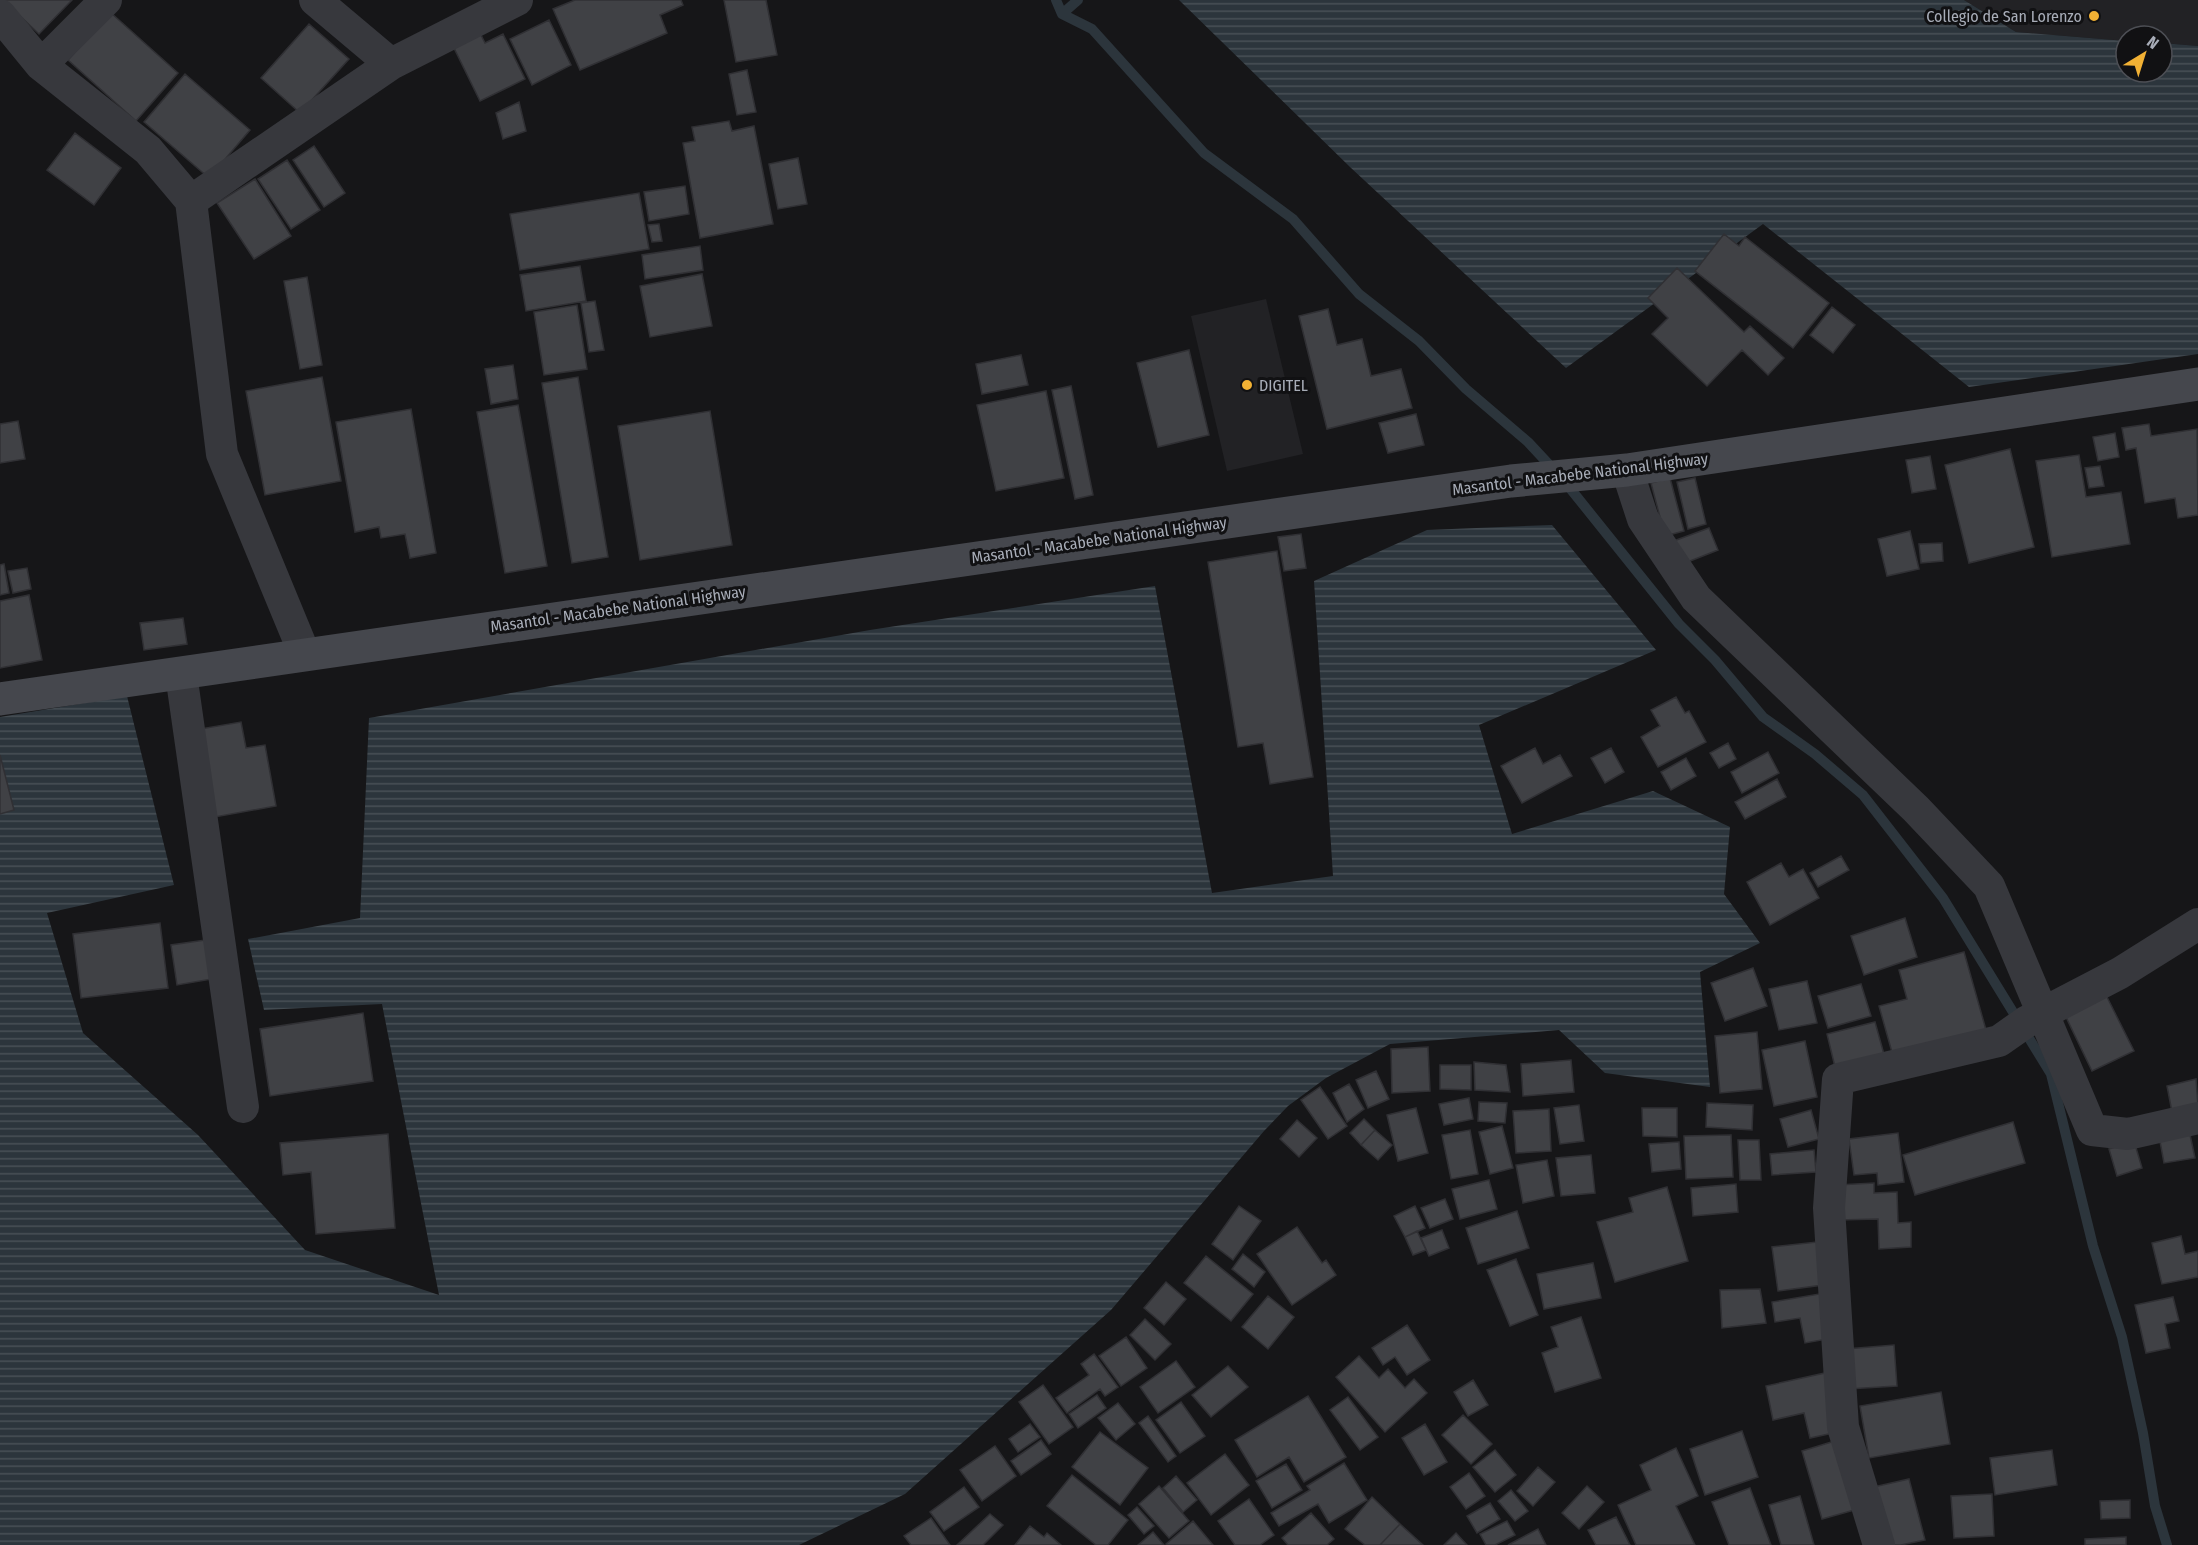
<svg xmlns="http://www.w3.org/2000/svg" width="2198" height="1545" viewBox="0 0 2198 1545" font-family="'Fira Sans Condensed',sans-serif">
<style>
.built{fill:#222225}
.water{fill:url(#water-rules)}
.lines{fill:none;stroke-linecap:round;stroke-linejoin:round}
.stream{stroke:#2c353c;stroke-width:10}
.building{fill:#404145;stroke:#303034;stroke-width:1.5}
.street{stroke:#37383d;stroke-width:32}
.secondary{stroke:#45474d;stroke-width:33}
.poi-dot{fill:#f2b134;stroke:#111113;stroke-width:2}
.labels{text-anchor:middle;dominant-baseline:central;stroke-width:6;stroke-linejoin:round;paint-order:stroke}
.poi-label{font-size:16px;fill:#a8adb8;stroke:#111113;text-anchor:end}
.street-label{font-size:16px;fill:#a8adb8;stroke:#111113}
</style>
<defs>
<pattern id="water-rules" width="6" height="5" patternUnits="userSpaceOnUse" patternTransform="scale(1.5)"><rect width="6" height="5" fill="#2c353c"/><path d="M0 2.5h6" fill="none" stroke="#485056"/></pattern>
</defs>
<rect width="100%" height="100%" fill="#161618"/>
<path class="built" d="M1964 0H2198V46L2162 43V36H2126V41L2016 32Z
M1266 299 1303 454 1227 471 1191 316Z"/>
<path class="water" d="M1179 0H1964L2016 32 2126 41V72H2162V43L2198 46V354L1969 387 1763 224 1566 368 1350 167Z
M1552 525 1656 650 1479 725 1512 834 1653 791 1730 827 1724 894 1760 943 1700 972 1710 1087 1605 1073 1559 1030 1390 1044 1326 1078 1288 1106 1264 1131 1111 1310 905 1494 799 1545H0V717L127 696 174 885 47 913 83 1033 198 1135 305 1250 439 1295 382 1004 264 1010 248 939 360 918 369 718 870 630 1155 586 1212 893 1333 876 1314 581 1427 530Z"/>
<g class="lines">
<path class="stream" d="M1056 0 1062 14 1092 29 1204 153 1293 219 1359 294 1419 341 1466 389 1528 442 1555 471
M1062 14 1078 0
M1565 482 1679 624 1715 660 1763 717 1815 754 1863 795 1943 898 2051 1074 2093 1246 2122 1337 2143 1433 2155 1506 2167 1545"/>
</g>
<path class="building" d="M3 0H72L39 34Z
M575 0H681L683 5 660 15 667 33 580 70 553 9Z
M724 0H766L777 55 736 62Z
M110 12 178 73 136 121 68 60Z
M549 20 571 65 532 85 510 39Z
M309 24 349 59 300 113 261 78Z
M480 33 485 43 503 34 525 79 480 101 453 46Z
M747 70 756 112 737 115 729 74Z
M185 74 250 130 209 178 144 122Z
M519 102 526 131 503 139 496 113Z
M729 121 732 131 754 126 773 224 700 238 683 143 695 141 692 127Z
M75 133 121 168 94 205 47 170Z
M314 146 345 193 324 207 293 160Z
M798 158 807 204 778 209 769 164Z
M287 160 320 210 291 229 258 179Z
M255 179 291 236 254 259 217 203Z
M685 186 689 214 649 221 644 192Z
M639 193 649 249 520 270 510 214Z
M659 224 662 241 652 242 648 225Z
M1724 234 1739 246 1745 237 1829 303 1793 348 1695 271Z
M700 246 703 270 645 279 642 255Z
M580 266 586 301 526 311 520 275Z
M1677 268 1744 332 1750 326 1784 358 1768 375 1742 350 1707 386 1652 334 1668 318 1648 298Z
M702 274 712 326 650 337 640 286Z
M307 277 322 365 300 369 284 281Z
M595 301 604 350 589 352 581 303Z
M577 305 587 369 544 375 534 312Z
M1832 307 1855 325 1833 353 1810 335Z
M1328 309 1337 345 1362 339 1371 376 1401 369 1412 408 1327 429 1299 316Z
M1189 350 1209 435 1158 447 1137 363Z
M1021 355 1028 385 982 394 976 364Z
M513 365 518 399 491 404 485 369Z
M322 377 341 481 265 495 246 391Z
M578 377 608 557 572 563 542 383Z
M1071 386 1093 495 1075 499 1052 390Z
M1046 391 1064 478 996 491 977 405Z
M518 405 547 566 505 573 477 412Z
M411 409 436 553 410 558 405 534 381 538 379 527 355 532 336 422Z
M710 411 732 545 640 560 618 426Z
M1416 414 1424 445 1388 453 1379 423Z
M18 421 25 459 0 463V424Z
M2149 424 2151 436 2197 429 2198 515 2178 518 2175 498 2145 503 2136 448 2126 450 2122 428Z
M2115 433 2119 457 2098 461 2093 437Z
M2010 449 2034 547 1969 563 1945 465Z
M2079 455 2086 497 2121 492 2130 544 2052 557 2036 461Z
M1930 456 1936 489 1912 493 1906 460Z
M2100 466 2104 486 2089 488 2085 468Z
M1670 478 1684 531 1665 536 1651 483Z
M1695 478 1706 524 1688 529 1677 482Z
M1709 528 1718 550 1680 565 1671 542Z
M1910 531 1919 569 1887 576 1878 539Z
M1301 534 1306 568 1284 571 1278 537Z
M1942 543 1943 561 1921 563 1919 544Z
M1277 551 1313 777 1270 784 1263 743 1238 747 1208 562Z
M4 564 9 593 0 595V565Z
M27 568 31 589 13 593 8 571Z
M29 595 42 660 0 668V601Z
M183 618 187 644 144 650 140 623Z
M1676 697 1685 713 1689 711 1706 742 1658 767 1641 737 1660 726 1651 710Z
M241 722 246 748 265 745 276 806 215 817 200 729Z
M1728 743 1736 759 1719 768 1710 753Z
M1535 748 1543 764 1560 755 1572 776 1522 803 1501 766Z
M1611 748 1624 772 1605 783 1591 758Z
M1768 752 1779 773 1742 793 1731 772Z
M0 755 14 810 0 814Z
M1686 758 1696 776 1671 790 1661 772Z
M1777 779 1786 797 1745 819 1735 802Z
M1841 856 1849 870 1818 887 1810 873Z
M1781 863 1789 877 1803 869 1819 898 1770 925 1747 882Z
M1905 918 1917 957 1864 975 1851 936Z
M160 923 168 988 81 998 73 934Z
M205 940 212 979 177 985 171 945Z
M1964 952 1988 1037 1895 1063 1879 1006 1907 999 1899 970Z
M1753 968 1767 1006 1725 1021 1711 983Z
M1807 981 1817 1023 1779 1030 1769 989Z
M1861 984 1871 1016 1828 1028 1818 996Z
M2105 993 2134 1051 2092 1071 2064 1013Z
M363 1013 373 1081 270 1096 260 1029Z
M1875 1022 1885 1058 1836 1071 1827 1034Z
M1757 1032 1762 1089 1720 1093 1715 1036Z
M1805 1041 1817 1097 1774 1106 1762 1050Z
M1428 1047 1430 1091 1392 1093 1391 1049Z
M1571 1060 1574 1092 1523 1096 1521 1064Z
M1474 1062 1506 1065 1510 1092 1475 1090Z
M1440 1065H1471V1090L1440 1089Z
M1376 1071 1389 1099 1368 1108 1356 1080Z
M2196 1079 2198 1106 2172 1112 2167 1086Z
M1349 1084 1364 1109 1347 1122 1333 1093Z
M1320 1087 1347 1126 1328 1139 1301 1100Z
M1469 1098 1473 1119 1444 1125 1439 1104Z
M1479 1102 1507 1103 1505 1123 1478 1121Z
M1707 1103 1753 1105 1752 1130 1706 1127Z
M1579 1105 1584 1141 1560 1144 1554 1108Z
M1416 1108 1428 1153 1398 1161 1387 1115Z
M1642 1108H1677V1137L1643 1136Z
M1549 1109 1551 1151 1516 1153 1513 1111Z
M1811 1110 1819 1139 1788 1147 1780 1119Z
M1364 1119 1375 1130 1361 1145 1350 1133Z
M1297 1120 1317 1138 1299 1157 1280 1139Z
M2013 1122 2025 1163 1915 1195 1903 1155Z
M1502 1126 1513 1168 1490 1174 1479 1132Z
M1375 1130 1392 1145 1378 1160 1361 1145Z
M1470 1130 1478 1174 1451 1179 1442 1135Z
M2189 1130 2195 1158 2164 1163 2159 1136Z
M1898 1133 1904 1182 1878 1185 1877 1173 1854 1175 1849 1139Z
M388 1134 395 1228 316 1234 311 1172 283 1175 280 1143Z
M1731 1135 1733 1177 1686 1179 1684 1136Z
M1738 1140H1759L1761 1180H1740Z
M2134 1141 2142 1168 2117 1176 2109 1149Z
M1679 1142 1681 1169 1652 1172 1649 1144Z
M1814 1150 1816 1172 1772 1175 1770 1154Z
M1591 1155 1595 1193 1561 1196 1556 1158Z
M1547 1160 1554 1196 1523 1203 1516 1165Z
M1489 1180 1497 1209 1460 1219 1452 1189Z
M1874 1183V1193L1897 1192 1898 1223 1911 1222V1247L1879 1249 1878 1219 1838 1220 1837 1185Z
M1736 1184 1738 1212 1693 1216 1691 1188Z
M1667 1187 1688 1261 1615 1282 1597 1222 1633 1212 1629 1198Z
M1445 1199 1453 1219 1430 1228 1421 1208Z
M1239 1206 1261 1221 1233 1260 1212 1244Z
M1415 1206 1425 1228 1405 1237 1394 1216Z
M1517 1211 1529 1248 1478 1264 1466 1228Z
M1297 1227 1322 1263 1326 1260 1336 1275 1292 1305 1257 1254Z
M1442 1230 1449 1248 1429 1256 1421 1238Z
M1417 1231 1426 1250 1413 1255 1405 1237Z
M2181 1236 2185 1254 2198 1251V1277L2162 1284 2152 1243Z
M1817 1242 1823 1285 1778 1291 1772 1247Z
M1243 1254 1265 1272 1254 1287 1232 1269Z
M1206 1256 1253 1294 1231 1321 1184 1283Z
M1516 1259 1538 1315 1510 1326 1487 1270Z
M1593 1263 1601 1298 1544 1309 1537 1274Z
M1166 1282 1186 1299 1164 1325 1144 1308Z
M1760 1289 1766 1323 1722 1328 1720 1290Z
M1825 1293 1833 1338 1805 1343 1800 1318 1775 1322 1772 1302Z
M1268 1296 1294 1317 1268 1349 1242 1327Z
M2173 1297 2179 1321 2165 1324 2170 1348 2146 1353 2135 1305Z
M1581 1317 1601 1378 1555 1392 1542 1353 1558 1347 1551 1327Z
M1145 1319 1171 1344 1155 1360 1130 1335Z
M1407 1325 1430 1360 1407 1375 1395 1357 1383 1365 1372 1348Z
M1126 1337 1147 1368 1121 1386 1099 1356Z
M1894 1345 1897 1386 1848 1389 1846 1349Z
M1094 1354 1118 1387 1105 1396 1100 1389 1067 1413 1056 1398 1089 1375 1081 1364Z
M1359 1356 1379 1378 1388 1369 1405 1388 1414 1379 1427 1393 1385 1432 1336 1377Z
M1176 1361 1195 1387 1158 1413 1140 1387Z
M1228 1366 1248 1387 1211 1417 1192 1395Z
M1825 1373 1838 1432 1810 1438 1804 1413 1773 1420 1766 1386Z
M1473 1380 1488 1405 1468 1416 1454 1392Z
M1043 1385 1073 1427 1049 1444 1019 1402Z
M1941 1392 1950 1444 1869 1458 1860 1406Z
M1097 1395 1106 1408 1078 1428 1069 1414Z
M1308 1396 1346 1457 1304 1482 1289 1457 1257 1477 1235 1440Z
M1348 1397 1378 1437 1360 1450 1330 1410Z
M1181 1402 1205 1436 1180 1453 1156 1420Z
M1118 1403 1135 1424 1116 1440 1098 1418Z
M1463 1415 1492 1444 1471 1464 1442 1435Z
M1148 1416 1176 1456 1168 1462 1139 1423Z
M1030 1424 1040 1437 1018 1452 1009 1439Z
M1425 1424 1447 1462 1424 1475 1402 1438Z
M1742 1431 1758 1477 1705 1495 1690 1449Z
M1100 1432 1148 1468 1120 1505 1072 1467Z
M1041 1440 1051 1454 1021 1475 1011 1461Z
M1838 1440 1858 1509 1822 1519 1802 1451Z
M995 1446 1016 1476 982 1501 960 1470Z
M1676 1448 1698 1496 1676 1506 1695 1545H1636L1618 1505 1651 1490 1640 1465Z
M1495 1450 1516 1475 1495 1492 1473 1467Z
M2052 1450 2057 1485 1995 1495 1990 1458Z
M1225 1454 1249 1485 1211 1515 1187 1483Z
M1344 1463 1367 1500 1329 1523 1318 1504 1279 1526 1271 1513 1310 1490 1307 1486Z
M1286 1464 1302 1490 1272 1508 1256 1481Z
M1538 1467 1555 1482 1533 1506 1517 1491Z
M1469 1473 1485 1496 1466 1509 1450 1487Z
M1072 1475 1128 1520 1108 1545H1096L1047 1506Z
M1176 1476 1197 1500 1183 1512 1163 1488Z
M1909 1479 1925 1540 1901 1545H1883L1869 1488Z
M1159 1486 1189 1521 1169 1538 1139 1504Z
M1587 1486 1604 1502 1579 1529 1562 1513Z
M964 1487 979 1507 944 1531 930 1512Z
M1750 1488 1771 1545H1729L1712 1502Z
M1511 1490 1528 1511 1515 1521 1498 1501Z
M1992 1494 1994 1536 1954 1538 1951 1496Z
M1800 1496 1814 1545H1781L1769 1505Z
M1372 1497 1400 1524 1380 1545H1365L1345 1529Z
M1249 1499 1274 1535 1260 1545H1235L1218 1521Z
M2130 1500V1518L2101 1519 2100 1501Z
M1490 1503 1500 1519 1477 1533 1467 1516Z
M1137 1507 1154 1526 1144 1534 1128 1515Z
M1311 1513 1334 1539 1327 1545H1288L1282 1538Z
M990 1514 1003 1525 983 1545H957Z
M1616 1517 1630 1545H1596L1588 1530Z
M931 1518 950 1545H911L904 1536Z
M1193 1521 1213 1545H1167L1166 1544Z
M1507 1521 1515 1535 1495 1545H1486L1480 1534Z
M1400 1524 1423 1545H1380Z
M1030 1526 1044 1537 1047 1533 1061 1545H1015Z
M1538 1529 1546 1545H1508Z
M1153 1532 1164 1545H1138Z
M1456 1533 1467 1545H1444Z
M2126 1537V1545H2085V1539Z"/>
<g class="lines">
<path class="street" d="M315 0 391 64
M0 15 41 65 148 150 191 201 222 454 305 655
M41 65 106 0
M191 201 391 64 517 0
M1627 470 1643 519 1696 598 1916 809 1989 886 2092 1130 2128 1134 2198 1118
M181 674 243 1107
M1879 1545 1843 1427 1829 1208 1838 1079 1999 1041 2026 1022 2120 973 2198 924"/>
<path class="secondary" d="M0 699 1511 481 1627 470 2198 384"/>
</g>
<g class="poi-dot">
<circle cx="2094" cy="16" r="6"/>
<circle cx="1247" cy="385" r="6"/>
</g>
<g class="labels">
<g class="poi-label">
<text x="2082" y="16">Collegio de San Lorenzo</text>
<text x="1259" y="385" text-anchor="start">DIGITEL</text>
</g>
<g class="street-label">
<text transform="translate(1580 474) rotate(-7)">Masantol - Macabebe National Highway</text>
<text transform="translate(1099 540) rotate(-8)">Masantol - Macabebe National Highway</text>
<text transform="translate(618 609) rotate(-8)">Masantol - Macabebe National Highway</text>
</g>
</g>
<g transform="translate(2144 54) rotate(38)"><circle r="28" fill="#111113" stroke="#4d4f55" stroke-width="1.5"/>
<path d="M0-4.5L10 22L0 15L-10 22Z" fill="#f2b134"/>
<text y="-9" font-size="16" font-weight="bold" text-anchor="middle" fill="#a8adb8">N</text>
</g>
</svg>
